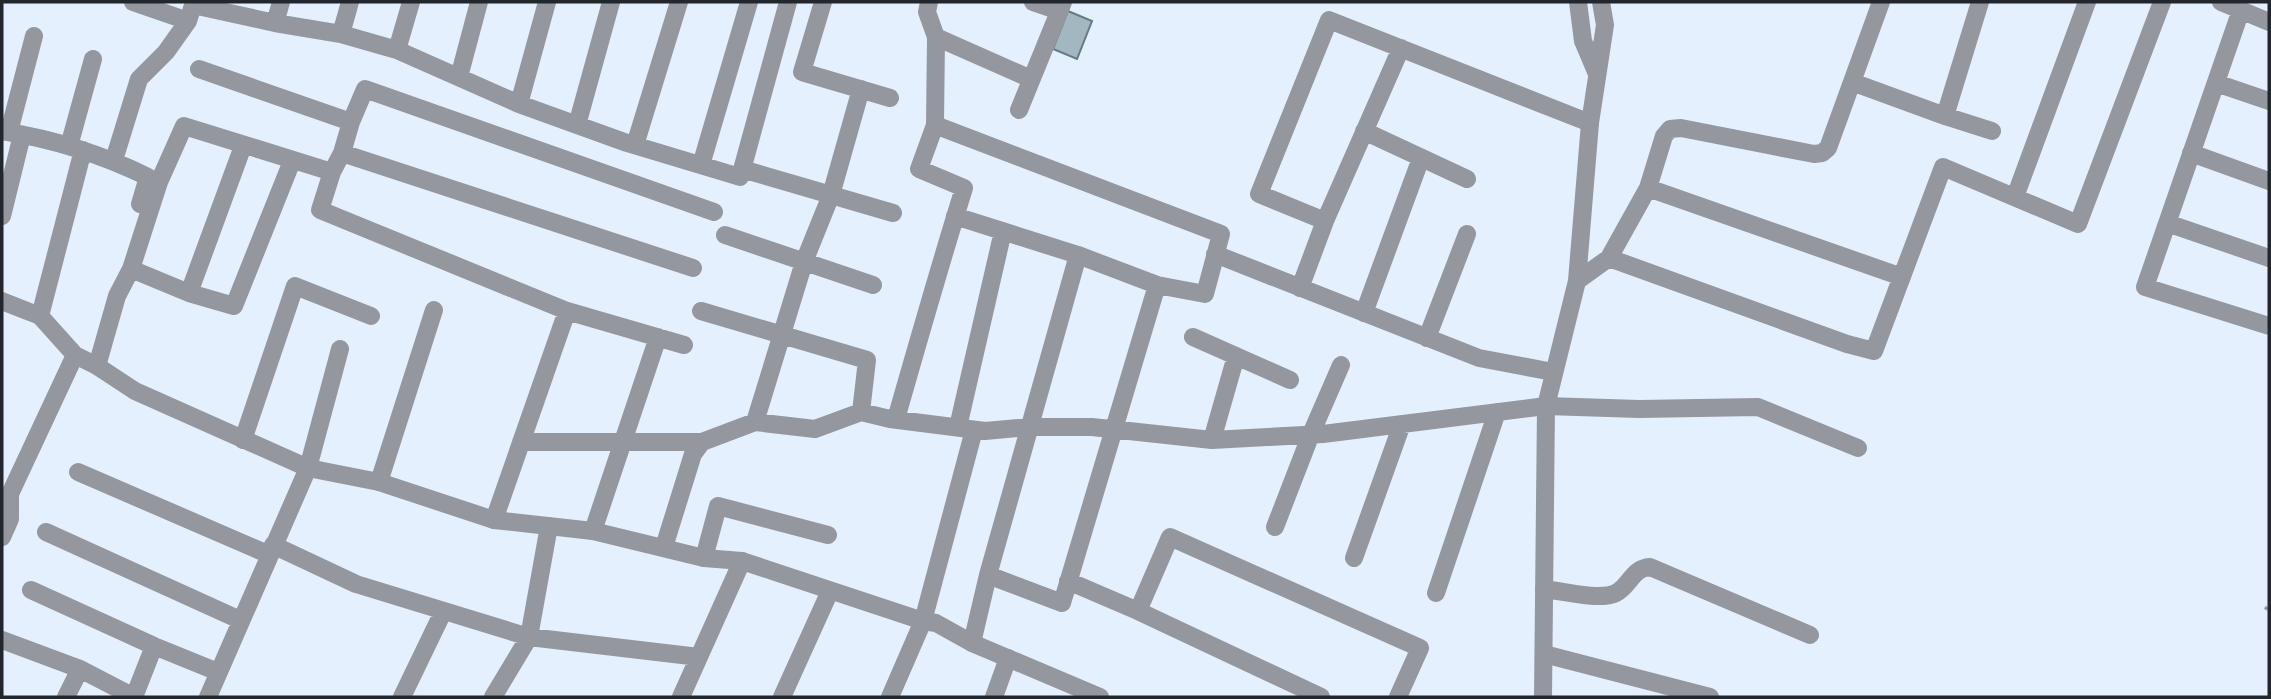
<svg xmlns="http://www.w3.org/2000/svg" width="2271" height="699" viewBox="0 0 2271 699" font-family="Quicksand,sans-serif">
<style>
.building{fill:#a2b7c0;stroke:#667a83;stroke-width:2}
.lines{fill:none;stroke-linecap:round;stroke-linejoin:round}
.path{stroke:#939ca6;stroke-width:3.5;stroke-dasharray:3.5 5;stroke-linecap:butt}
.minor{stroke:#95979f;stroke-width:18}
.tertiary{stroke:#95979f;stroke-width:18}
</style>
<rect width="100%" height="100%" fill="#e5f0fe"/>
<path class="building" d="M1068 11 1092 21 1077 59 1053 49Z"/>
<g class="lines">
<path class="path" d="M2265 607 2269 611"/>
<path class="minor" d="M133 2 188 21
M823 2 802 72 890 98
M929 2 927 12 936 37 935 125
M1033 2 1059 11
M2221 2 2269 22
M193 5 275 23 341 34 397 50 519 104 627 143 740 177 788 2
M2241 10 2145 287 2269 326
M275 23 281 2
M341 34 350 2
M936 37 1031 79
M397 50 411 2
M199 69 351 122
M459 77 479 2
M1852 82 1945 116 1980 2
M2216 83 2269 101
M519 104 547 2
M1019 110 1063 2
M1945 116 1992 131
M577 125 611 2
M2 131C53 139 101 154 148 177L140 204
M1364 131 1467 179
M9 132 34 36
M635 145 679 2
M69 146 93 59
M342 153 693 268
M2191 153 2269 181
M114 160 139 79 166 52 188 21 194 2
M701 165 749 2
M742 169 893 213
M1648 188 1902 277
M2015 197 2087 2
M2 216 22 135
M1325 221 1401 48
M2167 223 2269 258
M725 235 873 285
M1215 254 1479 358 1553 372
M1609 258 1847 344 1874 351 1943 167 2078 224 2162 2
M131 269 189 293 234 306 292 161
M1577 281 1609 258 1648 188 1664 136 1670 129 1681 128 1814 154 1822 153 1828 148 1881 2
M1300 288 1325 221 1259 194 1329 20 1590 123
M189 293 243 146
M701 311 867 360 861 412 815 429 755 422
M1364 313 1421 158
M40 316 83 150
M1193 337 1290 380
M1427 338 1467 234
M684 345 567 311 320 210 332 172 342 153 351 122 365 89 714 212
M97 366 117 296 131 269 159 182 184 126 332 172
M861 412 890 419 985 431 1029 427H1092L1212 440 1323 434 1546 406 1639 409 1758 407 1858 448
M896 419C918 342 940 265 964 188L919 169 935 125 1221 234 1205 294 1157 285 1078 255 955 216
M958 427 1003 231
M243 440 295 286 371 316
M1212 440 1236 356
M521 442H702
M78 472 270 555
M379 482 434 310
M494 520 567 311
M1275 527 1311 434 1341 365
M593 531 658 337
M46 532 240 620
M273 545 356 584 529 637 699 657
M664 547 693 454 702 442 755 422 804 262 831 195 861 89
M704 558 718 506 828 535
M1354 558 1402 424
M988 575 1062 603 1157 285
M1068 581 1138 611
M1544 589C1563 591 1599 601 1616 593 1630 586 1632 568 1650 567L1810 635
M31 590 154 646 218 672
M1436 593 1497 412
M2 640 80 669 134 697
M972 643 988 575 1078 255
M1544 654 1710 697
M66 697 80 669
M134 697 154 646
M208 697 308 468 340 349
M402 697 443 612
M493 697 529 637 549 526
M681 697 742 561
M782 697 830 591
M890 697 923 621 974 430
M994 697 1008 658
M1321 697 1138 611 1170 537 1420 648 1398 697"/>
<path class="tertiary" d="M1578 2 1583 41 1597 74
M2 301 40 316 75 355 97 366 135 391 308 468 379 482 494 520 593 531 704 558 742 561 923 621 936 623 972 643 1100 697
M2 537 10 519V494L75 355
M1543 697 1546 406 1577 281 1590 123 1605 25 1601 2"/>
</g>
<rect width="2271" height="699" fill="none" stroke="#21272d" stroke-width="7"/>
</svg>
